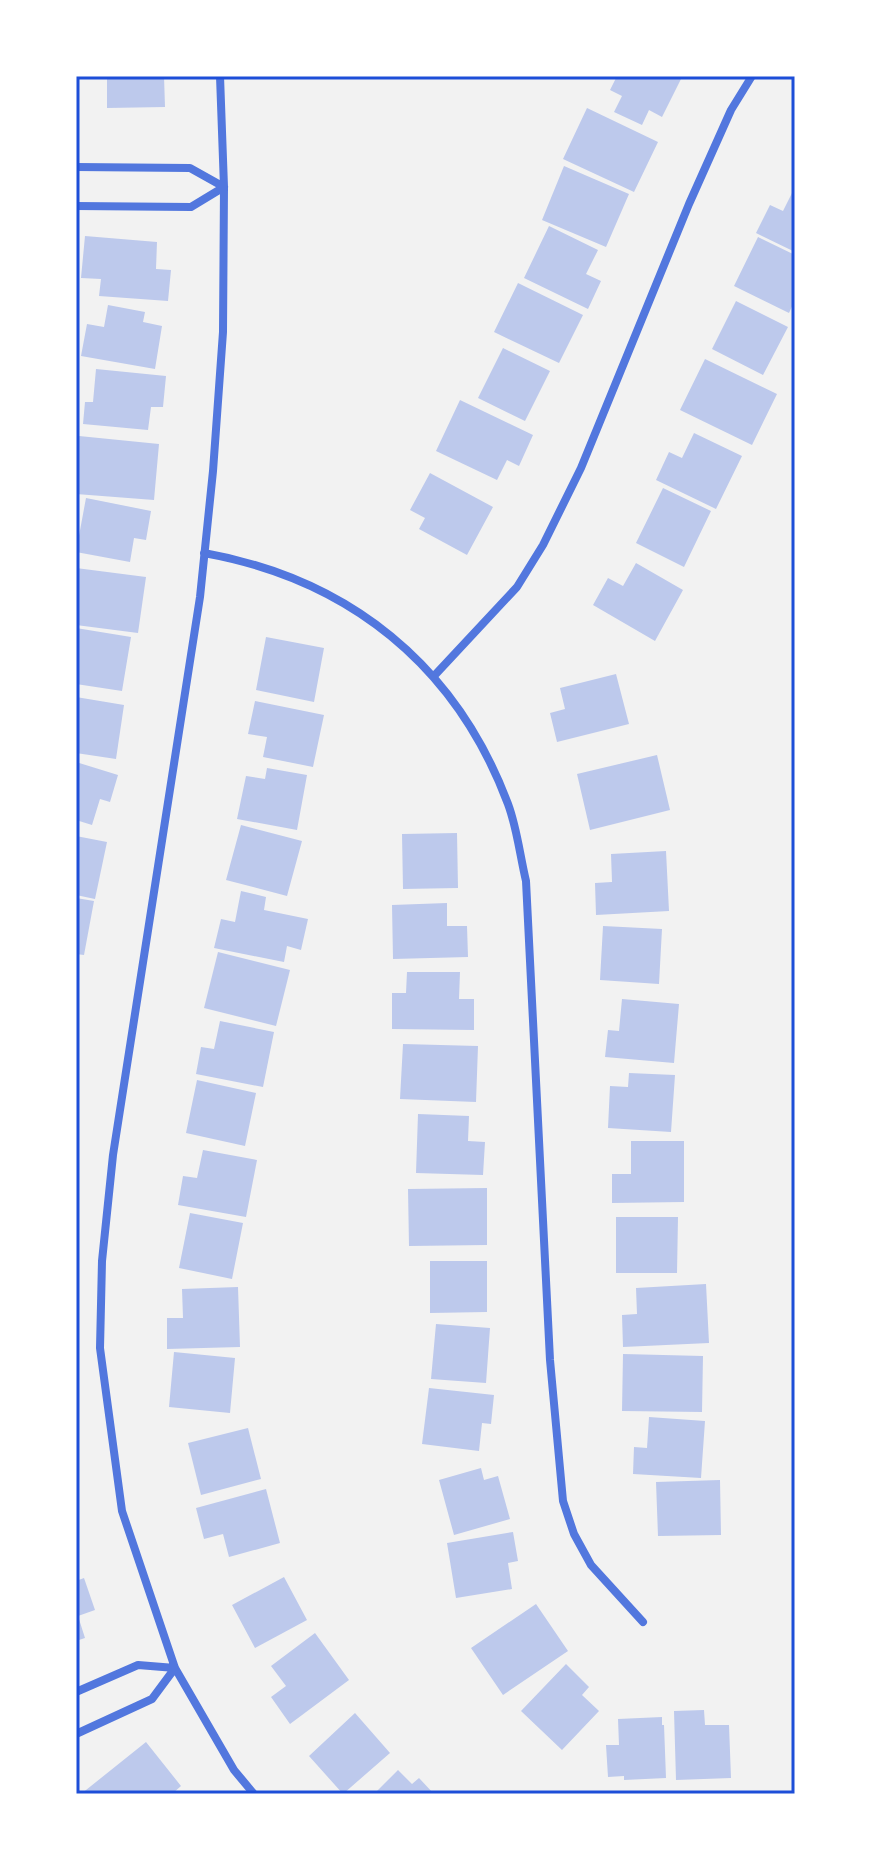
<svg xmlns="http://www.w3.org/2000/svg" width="871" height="1870" viewBox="0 0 871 1870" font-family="Inter,sans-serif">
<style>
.building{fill:#bdc9ec}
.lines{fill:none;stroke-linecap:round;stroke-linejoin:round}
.minor{stroke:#5277de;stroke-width:8}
.neatline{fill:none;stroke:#1d4ed8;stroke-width:3}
</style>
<rect width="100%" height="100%" fill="#f2f2f2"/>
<path class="building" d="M107 76H164L165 107 107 108Z
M617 76H680L682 77 662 117 649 110 642 125 614 112 622 96 610 90Z
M587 108 658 142 634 192 563 159Z
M564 166 629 194 606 247 542 220Z
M795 187V252L756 233 770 205 783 211Z
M549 226 598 250 586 274 601 281 588 309 524 278Z
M85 236 157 242 156 269 171 270 168 301 99 296 101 279 81 278Z
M758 237 795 255V300L789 313 734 286Z
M518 283 583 315 559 363 494 332Z
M736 301 788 327 763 375 712 349Z
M108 305 145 312 143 322 162 326 155 369 81 356 87 324 104 327Z
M503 348 550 371 525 421 478 398Z
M705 359 777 394 752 445 680 410Z
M96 369 166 376 163 407H151L148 430 83 424 85 402H93Z
M460 400 533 435 519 466 507 460 497 480 436 451Z
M694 433 742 456 716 509 656 480 669 452 682 458Z
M79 436 159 444 154 500 76 494Z
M430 473 493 507 467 555 419 529 425 518 410 510Z
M663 488 711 511 684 567 636 543Z
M86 498 151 511 146 540 134 538 130 562 76 552Z
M636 563 683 590 655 641 593 605 608 578 623 586Z
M76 568 146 577 138 633 76 625Z
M76 628 131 637 122 691 76 684Z
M266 637 324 648 314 702 256 690Z
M616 674 629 724 557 742 550 713 565 709 560 688Z
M76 697 124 705 116 759 76 753Z
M255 701 324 715 313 767 263 757 267 737 248 734Z
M657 755 670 810 590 830 577 774Z
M76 762 118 775 110 802 100 799 92 825 76 820Z
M267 768 307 775 297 830 237 819 246 776 265 779Z
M241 825 302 841 287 896 226 880Z
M457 833 458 888 403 889 402 834Z
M76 836 107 842 95 899 76 895Z
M666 851 669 911 596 915 595 883 612 882 611 854Z
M241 891 266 897 264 910 308 919 301 950 287 946 284 962 214 948 221 919 235 922Z
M76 898 94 901 84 955 76 954Z
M447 903V926H467L468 957 393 959 392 905Z
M603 926 662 929 659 984 600 980Z
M218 952 290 970 276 1026 204 1008Z
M407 972H460L459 999H474V1030L392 1029V993H406Z
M622 999 679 1004 674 1063 605 1057 608 1030 619 1031Z
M220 1021 274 1032 263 1087 196 1074 201 1047 214 1049Z
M403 1044 478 1046 476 1102 400 1099Z
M629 1073 675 1075 671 1132 608 1128 610 1086 628 1087Z
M197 1080 256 1093 245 1146 186 1133Z
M418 1114 469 1116 468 1141 485 1142 483 1175 416 1173Z
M631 1141H684V1202L612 1203V1174H631Z
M203 1150 257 1160 246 1217 178 1205 183 1176 197 1178Z
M487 1188V1245L409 1246 408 1189Z
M190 1213 243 1223 232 1279 179 1268Z
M616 1217H678L677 1273H616Z
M430 1261H487V1312L430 1313Z
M706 1284 709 1343 623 1347 622 1315 637 1314 636 1288Z
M238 1287 240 1347 167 1349V1318H183L182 1289Z
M436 1324 490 1328 486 1383 431 1379Z
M174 1352 235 1358 230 1413 169 1407Z
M623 1354 703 1356 702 1412 622 1411Z
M429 1388 494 1395 491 1424 482 1423 479 1451 422 1444Z
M649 1417 705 1421 701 1478 633 1474 634 1447 647 1448Z
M248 1428 261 1479 201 1495 188 1443Z
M481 1468 484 1480 498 1476 510 1519 454 1535 439 1480Z
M720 1480 721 1535 658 1536 656 1482Z
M266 1489 280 1543 229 1557 223 1534 204 1539 196 1508Z
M513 1532 518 1561 508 1563 512 1589 456 1598 447 1543Z
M284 1577 307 1620 255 1648 232 1605Z
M84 1578 95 1610 78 1616 85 1638 76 1641V1581Z
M536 1604 568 1651 503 1695 471 1648Z
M315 1633 349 1680 290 1724 271 1697 286 1686 271 1666Z
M566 1664 589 1687 582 1695 599 1711 562 1750 521 1711Z
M704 1710 705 1725H729L731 1778 676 1780 674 1711Z
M355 1713 390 1753 343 1794 309 1756Z
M662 1717V1725H664L666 1778 624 1780V1776L608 1777 606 1745H619L618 1719Z
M146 1742 181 1786 172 1794H81Z
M398 1770 412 1784 419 1778 434 1794H374Z"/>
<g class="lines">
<path class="minor" d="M220 76 224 187 223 332 213 471 200 597 113 1155 102 1261 100 1348 122 1511 175 1668 234 1770 254 1794
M76 167 190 168 224 187 191 207 76 206
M204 553C349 579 456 665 508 804 517 828 520 856 526 881L550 1360 563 1501 574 1534 591 1565 643 1622
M434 676 517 587 543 545 581 468 689 204 731 110 752 76
M76 1692 138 1665 175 1668
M76 1734 152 1699 175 1668"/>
</g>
<rect width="871" height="1870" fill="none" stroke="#ffffff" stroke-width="156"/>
<rect x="78" y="78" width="715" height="1714" class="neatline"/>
</svg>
